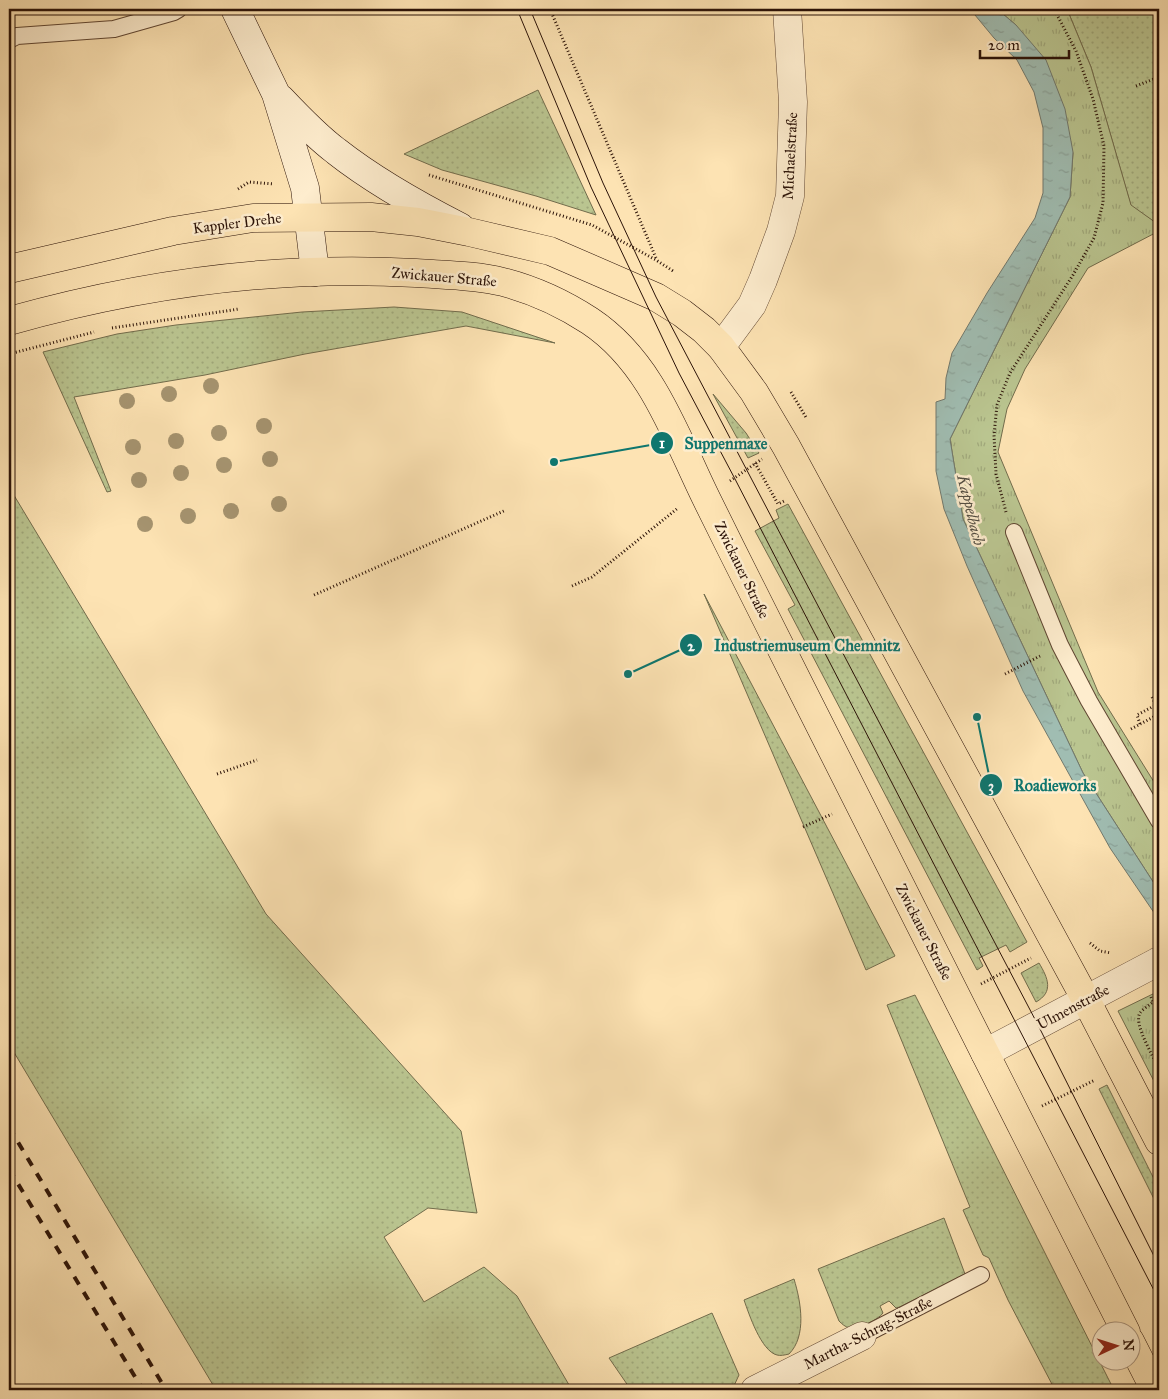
<svg xmlns="http://www.w3.org/2000/svg" width="1168" height="1399" viewBox="0 0 1168 1399" font-family="'IM FELL Great Primer',serif">
<style>
.grass{fill:url(#grass-dots);stroke:#726c4c}
.park{fill:url(#park-tufts);stroke:#726c4c}
.water{fill:url(#water-ripples);stroke:#71796e}
.lines{fill:none;stroke-linecap:round;stroke-linejoin:round}
.service-casing{stroke:#604632;stroke-width:18}
.minor-casing{stroke:#604632;stroke-width:29}
.tertiary-casing{stroke:#604632;stroke-width:29}
.secondary-casing{stroke:#2b1207;stroke-width:29}
.primary-casing{stroke:#2b1207;stroke-width:29}
.path{stroke:#2b1207;stroke-width:3;stroke-dasharray:1 2.5;stroke-linecap:butt}
.service{stroke:#feedce;stroke-width:16}
.minor{stroke:#feedce;stroke-width:28}
.tertiary{stroke:#feedce;stroke-width:28}
.secondary{stroke:#feedce;stroke-width:28}
.primary{stroke:#fde3b3;stroke-width:28}
.tram{stroke:#2b1207;stroke-width:1}
.rail{stroke:#2b1207;stroke-width:4;stroke-dasharray:9 9;stroke-linecap:butt}
.tree{fill:#a5936f}
.labels{text-anchor:middle;dominant-baseline:central;stroke-width:5;stroke-linejoin:round;paint-order:stroke}
.street-label{font-size:15px;fill:#2b1207;stroke:#feedce}
.water-label{font-size:16px;font-style:italic;fill:#544e43;stroke:#feedce}
.leader{fill:none;stroke:#0f766e;stroke-width:2}
.callout-dot{fill:#0f766e;stroke:#feedce;stroke-width:2}
.mark-label{font-size:15px;text-anchor:middle;font-weight:bold;fill:#fff}
.callout-label{font-size:16px;text-anchor:middle;font-weight:bold;fill:#0f766e;stroke:#feedce;stroke-width:5;stroke-linejoin:round;paint-order:stroke}
</style>
<defs>
<pattern id="grass-dots" width="8" height="8" patternUnits="userSpaceOnUse" patternTransform="scale(1.25)"><rect width="8" height="8" fill="#bac590"/><path d="M2 2h.1M6 6h.1" fill="none" stroke="#a0a87b" stroke-width="1.8" stroke-linecap="round"/></pattern>
<pattern id="park-tufts" width="24" height="20" patternUnits="userSpaceOnUse" patternTransform="scale(1.25)"><rect width="24" height="20" fill="#bac590"/><path d="M3 7l-1-3M5 7V3M7 7l1-3M15 17l-1-3M17 17v-4M19 17l1-3" fill="none" stroke="#a0a87b"/></pattern>
<pattern id="water-ripples" width="26" height="14" patternUnits="userSpaceOnUse" patternTransform="scale(1.25)"><rect width="26" height="14" fill="#a0bdb2"/><path d="M2 4q2-2 4 0t4 0M15 11q2-2 4 0t4 0" fill="none" stroke="#8aa198"/></pattern>
</defs>
<rect width="100%" height="100%" fill="#fde3b3"/>
<filter id="stains"><feTurbulence type="fractalNoise" baseFrequency=".004" numOctaves="4"/><feColorMatrix values="0 0 0 0 .2 0 0 0 0 .09 0 0 0 0 .02 0 0 0 .5 -.17"/></filter>
<radialGradient id="worn" r=".72"><stop offset=".6" stop-color="#630" stop-opacity="0"/><stop offset="1" stop-color="#630" stop-opacity=".3"/></radialGradient>
<path class="grass" d="M104 9H154L114 13Z
M1067 9H1159V225L1131 206 1091 67Z
M538 90 596 215 536 196 442 170 404 154Z
M394 307 462 312 555 343 466 326 305 354 205 375 74 397 111 491 107 492 43 352 117 334 176 325 302 312Z
M713 394 746 433 759 453 748 458Z
M9 487 266 914 461 1131 477 1213 428 1208 384 1237 424 1302 484 1267 517 1296 572 1390H216L9 1044Z
M788 504 1027 942 1010 952 1006 945 979 958 983 966 977 970 788 609 795 605 755 531 779 518 776 510Z
M704 594 895 956 866 970Z
M1039 963C1048 978 1054 992 1036 1002L1021 973Z
M915 995 1114 1390H1055L1008 1300 989 1258 983 1255 963 1210 970 1207 887 1005Z
M1107 1085 1159 1189V1209L1099 1089Z
M944 1218 965 1274 900 1307 896 1308 889 1301 880 1306 883 1313C878 1320 859 1329 850 1328 845 1327 842 1324 839 1321L818 1269Z
M794 1279C801 1302 807 1336 789 1354 785 1355 780 1356 777 1355 761 1351 749 1314 744 1300Z
M712 1313 739 1375 732 1390H631L609 1358Z"/>
<path class="park" d="M997 9H1067L1091 67 1131 205 1159 225V231L1088 268 1025 369 1007 409 998 452 1098 692 1159 790V891L1083 773 963 519 950 439 1070 197 1073 153 1016 25Z
M1159 991V1091L1118 1011Z"/>
<path class="water" d="M970 9H997L1016 25 1046 60 1065 109 1073 152 1070 197 950 439 963 519 1083 773 1159 891V920L1110 848 1023 691 967 566 944 509 936 471V402L945 399 946 378 952 353 987 293 1035 218 1043 193V128L1034 92 1017 60 994 38Z"/>
<g class="lines">
<g class="service-casing">
<path id="service" d="M9 40 17 36 114 29 174 12 179 9
M1014 532 1060 645 1089 701 1159 821
M862 1336 981 1275"/>
</g>
<g class="minor-casing">
<path id="minor" d="M721 347 752 305 763 280 781 231 790 196 793 102 787 9
M755 1390 862 1336"/>
</g>
<g class="tertiary-casing">
<path id="tertiary" d="M985 1053 1159 961"/>
</g>
<g class="secondary-casing">
<path id="secondary" d="M235 9 276 94 305 188 315 272
M281 99C298 117 316 136 336 151 374 181 417 205 460 227"/>
</g>
<g class="primary-casing">
<path id="primary" d="M9 269 173 231 253 218 371 217 418 222 469 232 550 251 656 297 682 313 704 330 721 347 754 392 786 446 1086 1000 1159 1141
M9 321C140 284 279 265 416 273 444 275 475 275 503 282 534 290 564 304 590 321 653 363 676 438 708 502 739 565 771 628 802 690 909 905 1018 1118 1126 1332
M1130 1341 1155 1390"/>
</g>
<path class="path" d="M550 9 656 258
M1136 86 1159 77
M429 175 592 225 656 260 673 271
M238 189 249 182 274 184
M112 328 239 309
M9 354 94 332
M791 392 807 419
M755 463 778 504 784 501
M730 481 762 459
M1006 512 996 474 994 435 997 405 1010 373 1073 275 1094 238 1103 203 1104 146 1093 99 1076 51 1054 9
M572 586 592 577 678 508
M314 595 506 510
M1005 674 1040 656
M1152 697 1156 705 1159 704
M1140 724 1137 715 1156 705
M1131 729 1159 714
M217 774 257 760
M803 827 832 814
M1090 943 1100 951 1111 953
M981 984 1031 958
M1151 997 1153 1002C1149 1005 1143 1009 1140 1013 1133 1024 1154 1057 1159 1069
M1158 1000 1159 1002
M1042 1106 1095 1080"/>
<use href="#service" class="service"/>
<use href="#minor" class="minor"/>
<use href="#tertiary" class="tertiary"/>
<use href="#secondary" class="secondary"/>
<use href="#primary" class="primary"/>
<path class="tram" d="M517 9 591 187 679 373 735 479 1159 1300
M530 9 603 183 656 297 1038 1025 1159 1266"/>
<path class="rail" d="M9 1127 166 1390
M9 1169 143 1390"/>
</g>
<g class="tree">
<circle cx="211" cy="386" r="8"/>
<circle cx="169" cy="394" r="8"/>
<circle cx="127" cy="401" r="8"/>
<circle cx="264" cy="426" r="8"/>
<circle cx="219" cy="433" r="8"/>
<circle cx="176" cy="441" r="8"/>
<circle cx="133" cy="447" r="8"/>
<circle cx="270" cy="459" r="8"/>
<circle cx="224" cy="465" r="8"/>
<circle cx="181" cy="473" r="8"/>
<circle cx="139" cy="480" r="8"/>
<circle cx="279" cy="504" r="8"/>
<circle cx="231" cy="511" r="8"/>
<circle cx="188" cy="516" r="8"/>
<circle cx="145" cy="524" r="8"/>
</g>
<g class="labels">
<g class="street-label">
<text transform="translate(790 156) rotate(-87)">Michaelstraße</text>
<text transform="translate(237 223) rotate(-7)">Kappler Drehe</text>
<text transform="translate(444 277) rotate(5)">Zwickauer Straße</text>
<text transform="translate(742 570) rotate(64)">Zwickauer Straße</text>
<text transform="translate(924 932) rotate(63)">Zwickauer Straße</text>
<text transform="translate(1073 1007) rotate(-28)">Ulmenstraße</text>
<text transform="translate(868 1333) rotate(-27)">Martha-Schrag-Straße</text>
</g>
<g class="water-label">
<text transform="translate(971 510) rotate(76)">Kappelbach</text>
</g>
</g>
<path class="leader" d="M554 462L662 443M628 674L691 645M977 717L991 785"/>
<g class="callout-dot">
<circle cx="554" cy="462" r="5"/>
<circle cx="628" cy="674" r="5"/>
<circle cx="977" cy="717" r="5"/>
<circle cx="662" cy="443" r="12"/>
<circle cx="691" cy="645" r="12"/>
<circle cx="991" cy="785" r="12"/>
</g>
<g class="mark-label">
<text x="662" y="448">1</text>
<text x="691" y="651">2</text>
<text x="991" y="791">3</text>
</g>
<g class="callout-label">
<text x="726" y="449">Suppenmaxe</text>
<text x="807" y="651">Industriemuseum Chemnitz</text>
<text x="1055" y="791">Roadieworks</text>
</g>
<rect width="1168" height="1399" fill="none" stroke="#fde3b3" stroke-width="30"/>
<rect x="10" y="10" width="1148" height="1379" fill="none" stroke="#2b1207" stroke-width="2.5"/>
<rect x="15" y="15" width="1138" height="1369" fill="none" stroke="#2b1207"/>
<g transform="translate(1116 1346) rotate(86)"><circle r="24" fill="#feedce" stroke="#aa957e"/>
<path d="M0-4L9 19L0 12L-9 19Z" fill="#8f2418"/>
<text y="-8" font-size="14" font-weight="bold" text-anchor="middle" fill="#2b1207">N</text>
</g>
<path d="M980 50v8h89v-8" fill="none" stroke="#2b1207" stroke-width="2.5"/>
<text x="988" y="50" font-size="15" fill="#2b1207" stroke="#feedce" stroke-width="4" paint-order="stroke">20 m</text>
<rect width="100%" height="100%" filter="url(#stains)"/>
<rect width="100%" height="100%" fill="url(#worn)"/>
</svg>
